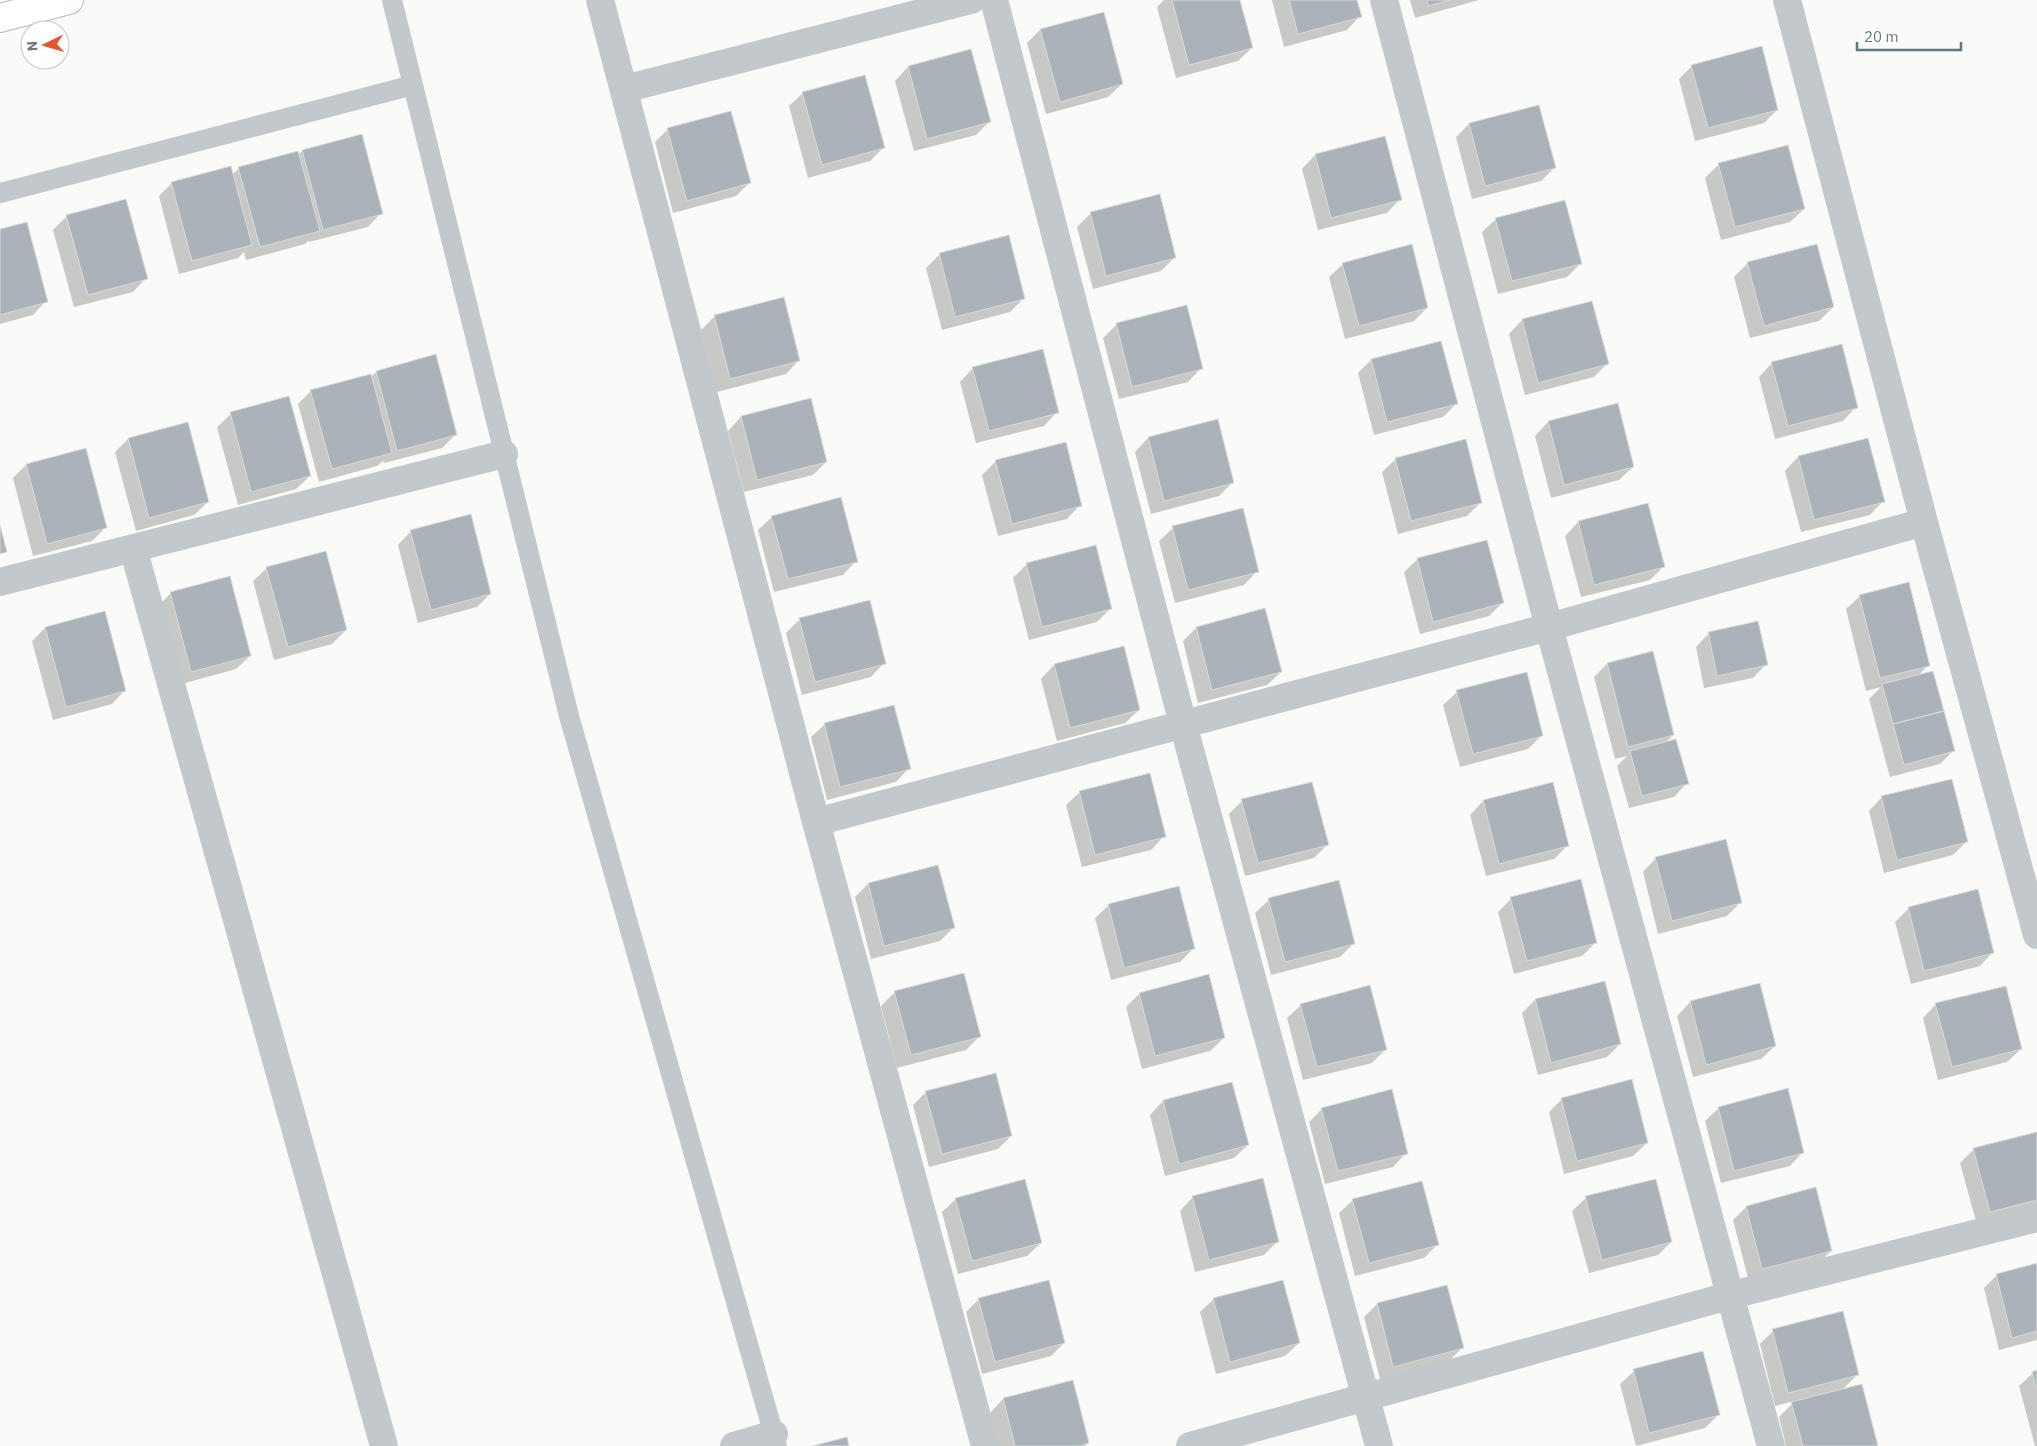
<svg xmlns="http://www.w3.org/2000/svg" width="2037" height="1446" viewBox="0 0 2037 1446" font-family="'IBM Plex Sans',sans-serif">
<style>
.shadow{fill:#0003}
.building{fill:#aab3b9;stroke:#dcdcda}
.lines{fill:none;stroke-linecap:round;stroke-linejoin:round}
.secondary-casing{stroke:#b3babf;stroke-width:30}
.service{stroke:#c3c8cc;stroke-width:20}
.minor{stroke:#c3c8cc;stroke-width:28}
.secondary{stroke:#fff;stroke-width:28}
</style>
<rect width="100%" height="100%" fill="#fafaf8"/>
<path class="shadow" d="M1164 0H1239L1252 48 1238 61 1176 78 1157 7Z
M1272 0H1356L1360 16 1347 30 1284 47Z
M1410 0H1479L1415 18Z
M1040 30 1122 84 1108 97 1046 114 1027 43Z
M1692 66 1777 110 1764 123 1695 141 1679 79Z
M908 67 990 121 976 135 914 151 895 81Z
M803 93 884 147 870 161 808 178 789 106Z
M1469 124 1554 168 1541 181 1472 199 1456 137Z
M668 129 749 183 736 196 673 213 655 142Z
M1384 137 1400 199 1387 213 1318 230 1302 169 1315 155Z
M302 151 381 213 368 227 309 242V240L305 244 246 260 244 252 238 258 179 274 159 196 172 183 232 175 239 168 298 155Z
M1719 164 1804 209 1790 222 1721 240 1705 178Z
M1159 196 1175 257 1161 271 1093 289 1077 227 1090 214Z
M67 216 146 278 133 292 74 307 53 230Z
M1496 219 1581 263 1567 277 1498 294 1482 232Z
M0 230 46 301 33 315 0 324Z
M1008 237 1024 298 1010 312 942 330 926 268 939 255Z
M1748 263 1833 307 1819 321 1750 338 1734 277Z
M1343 264 1427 308 1414 321 1345 339 1329 277Z
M715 316 799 360 786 374 717 392 701 330Z
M1522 320 1607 364 1594 377 1525 395 1509 334Z
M1117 324 1201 368 1188 382 1119 399 1103 338Z
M435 356 456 434 442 448 384 463 383 461 377 466 319 482 298 404 311 391 370 378 376 372Z
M1371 360 1456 404 1443 417 1374 435 1358 373Z
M1772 363 1856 407 1843 421 1775 439 1759 377Z
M973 368 1057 412 1044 426 976 443 960 382Z
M1617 405 1633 467 1619 480 1551 498 1535 436 1548 422Z
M231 414 310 476 296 489 238 505 217 427Z
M741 417 826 462 813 475 744 492 728 431Z
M1217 420 1233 482 1219 496 1151 514 1135 452 1148 438Z
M187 423 208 502 194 515 136 531 115 452 128 439Z
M1867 439 1883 501 1870 515 1801 532 1785 471 1798 457Z
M1396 459 1480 503 1467 516 1398 534 1382 472Z
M996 461 1080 505 1067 519 998 536 982 475Z
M26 465 106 527 92 541 33 556 13 478Z
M772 517 856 561 843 575 774 592 758 530Z
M1578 522 1664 566 1650 580 1581 597 1565 536Z
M1173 528 1257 571 1244 585 1175 603 1159 541Z
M411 531 490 594 477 607 418 623 398 545Z
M1095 547 1111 608 1097 622 1029 640 1013 578 1026 565Z
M1418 559 1502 603 1489 616 1420 634 1404 572Z
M267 568 346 630 332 644 274 660 253 581Z
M171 593 250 656 236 669 178 685 157 607Z
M1860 596 1928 665 1918 676 1953 751 1940 764 1890 777 1869 699 1881 687 1866 691 1846 609Z
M1264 610 1281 672 1267 685 1198 703 1183 641 1196 628Z
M800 619 884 663 871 677 802 695 786 633Z
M45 628 125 690 112 704 53 720 32 641Z
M1709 633 1766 664 1753 678 1704 688 1696 647Z
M1123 648 1139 710 1125 723 1057 741 1041 679 1054 665Z
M1652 653 1673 735 1664 744 1687 783 1674 797 1629 808 1617 766 1627 756 1615 759 1594 677 1607 664Z
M1457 692 1541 736 1528 749 1460 767 1443 705Z
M825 724 909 768 896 782 827 800 811 737Z
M1552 784 1568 845 1554 859 1486 876 1470 815 1483 801Z
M1080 792 1164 836 1151 850 1082 867 1066 805Z
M1882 797 1966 842 1953 855 1884 873 1869 811Z
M1242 801 1327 845 1314 858 1245 876 1229 814Z
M1656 858 1741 902 1727 916 1658 934 1643 872Z
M868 884 953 928 940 941 871 959 855 897Z
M1511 899 1595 943 1582 956 1514 974 1498 912Z
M1269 900 1354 943 1340 957 1271 975 1255 913Z
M1109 905 1193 949 1180 962 1111 980 1095 918Z
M1909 908 1993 952 1980 966 1911 984 1895 922Z
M1759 984 1775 1046 1761 1059 1693 1077 1677 1016 1690 1002Z
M895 992 980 1036 966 1050 897 1068 881 1006Z
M1139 994 1224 1038 1210 1051 1142 1069 1126 1007Z
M1535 1000 1620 1044 1607 1057 1538 1075 1522 1013Z
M1936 1004 2021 1049 2007 1062 1938 1080 1923 1018Z
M1301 1005 1386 1049 1372 1063 1303 1080 1287 1018Z
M1232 1083 1248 1145 1234 1158 1165 1176 1150 1115 1163 1101Z
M926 1092 1011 1136 998 1149 929 1167 913 1105Z
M1562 1099 1647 1143 1633 1156 1564 1174 1549 1112Z
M1719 1108 1803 1152 1790 1166 1721 1183 1705 1121Z
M1322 1109 1406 1153 1393 1167 1325 1184 1309 1122Z
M2037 1133V1209L1977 1225 1960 1163 1974 1149Z
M1193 1197 1278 1241 1264 1255 1195 1272 1180 1211Z
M1586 1198 1671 1242 1658 1255 1589 1273 1572 1211Z
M956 1199 1041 1243 1027 1256 958 1274 942 1212Z
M1353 1200 1438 1244 1424 1258 1355 1276 1339 1213Z
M1746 1207 1831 1251 1817 1264 1749 1282 1733 1220Z
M2037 1265V1340L1999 1350 1984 1288 1997 1275Z
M979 1299 1064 1343 1051 1356 982 1374 966 1312Z
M1214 1299 1299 1343 1285 1356 1216 1374 1200 1312Z
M1377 1304 1462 1348 1449 1361 1380 1379 1364 1317Z
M1773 1331 1857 1375 1841 1391 1877 1446H1786L1779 1417 1795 1401 1775 1406 1760 1344Z
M1634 1371 1719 1414 1705 1428 1636 1446 1620 1384Z
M2037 1372V1446H2035L2019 1386 2033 1373Z
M1003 1399 1088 1443 1085 1446H999L990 1413Z"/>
<path class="building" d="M1172 0H1240L1253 48 1189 65Z
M1289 0H1357L1362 17 1298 34Z
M1427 0H1450L1428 6Z
M1104 12 1123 84 1060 102 1040 29Z
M1762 46 1778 110 1708 128 1691 65Z
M971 49 991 122 927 139 908 66Z
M865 75 885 148 822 165 802 92Z
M1539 105 1556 168 1485 186 1469 123Z
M731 111 751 183 687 201 667 128Z
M362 134 383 214 323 230 302 150Z
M1385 136 1402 200 1331 218 1315 154Z
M1788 145 1805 209 1735 227 1718 163Z
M298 151 320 231 260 247 238 167Z
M231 166 252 245 192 261 171 182Z
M1160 194 1176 258 1106 276 1090 212Z
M126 199 148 279 88 295 66 215Z
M1565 200 1582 264 1512 281 1495 218Z
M27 222 48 302 0 315V229Z
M1009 235 1025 299 955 317 939 253Z
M1412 244 1428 308 1359 326 1342 263Z
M1817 244 1834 307 1764 326 1747 262Z
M784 297 800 361 730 379 714 315Z
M1592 301 1609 364 1538 383 1522 319Z
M1187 305 1203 369 1132 387 1116 323Z
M1441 341 1458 404 1387 422 1371 359Z
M1842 344 1858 408 1788 426 1771 362Z
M1043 349 1059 413 989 431 972 367Z
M436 354 457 435 397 451 376 371Z
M371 374 392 453 332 469 310 390Z
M289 396 311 476 251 492 230 412Z
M811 398 827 462 757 480 741 416Z
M1618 403 1634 467 1564 485 1548 421Z
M1218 419 1234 483 1164 501 1148 437Z
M188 422 209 502 149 518 128 438Z
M1868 438 1885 502 1814 520 1798 456Z
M1466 439 1482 503 1411 521 1395 458Z
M1066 442 1082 506 1012 524 995 460Z
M86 448 107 528 47 544 26 464Z
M841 497 858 562 788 579 771 516Z
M1648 503 1665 567 1594 585 1578 521Z
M1243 508 1259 572 1188 590 1172 526Z
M471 514 491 594 431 610 410 530Z
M0 525 7 552 0 554Z
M1487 540 1504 603 1433 622 1417 558Z
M1096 545 1112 609 1042 627 1026 563Z
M326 551 347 630 288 647 266 567Z
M230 576 251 656 191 672 170 592Z
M1909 582 1930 666 1880 678 1859 595Z
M870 600 886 664 815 682 799 618Z
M1265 608 1282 672 1212 690 1196 627Z
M105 611 126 691 66 707 45 627Z
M1758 621 1768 665 1717 676 1708 632Z
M1124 646 1140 710 1070 728 1054 664Z
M1653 651 1674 735 1628 747 1607 663Z
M1933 671 1944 711 1893 724 1882 684Z
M1527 672 1543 736 1473 754 1456 690Z
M894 705 911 769 840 787 824 723Z
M1944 711 1955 751 1904 765 1893 724Z
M1676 739 1689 784 1642 796 1630 751Z
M1150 773 1166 837 1095 855 1079 791Z
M1952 779 1968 842 1897 860 1881 796Z
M1312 782 1329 845 1258 863 1241 799Z
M1553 782 1569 846 1499 864 1483 800Z
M1726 839 1742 903 1672 921 1655 857Z
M938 865 955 928 884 946 868 883Z
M1581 879 1597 943 1527 961 1510 897Z
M1339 880 1355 944 1285 962 1268 898Z
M1179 886 1195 949 1124 968 1108 904Z
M1978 889 1994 953 1924 971 1908 907Z
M964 973 981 1037 911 1055 894 991Z
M1209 974 1225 1038 1155 1056 1139 993Z
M1605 981 1621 1044 1551 1063 1535 999Z
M1760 983 1776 1046 1706 1065 1690 1001Z
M1370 985 1387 1050 1317 1067 1300 1004Z
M2006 986 2022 1049 1952 1067 1935 1003Z
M996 1073 1012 1136 942 1154 925 1091Z
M1632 1079 1648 1143 1577 1161 1561 1098Z
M1232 1082 1249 1145 1179 1164 1163 1100Z
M1788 1088 1804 1153 1734 1171 1718 1107Z
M1392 1089 1408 1154 1338 1171 1321 1108Z
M2037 1132V1200L1990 1212 1973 1148Z
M1263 1178 1279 1242 1209 1260 1192 1196Z
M1025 1179 1042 1243 972 1261 955 1198Z
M1656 1179 1672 1242 1602 1260 1585 1196Z
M1422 1181 1439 1245 1369 1263 1352 1199Z
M1816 1187 1832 1251 1762 1269 1746 1206Z
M2037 1263V1331L2012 1338 1996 1274Z
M1049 1280 1065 1343 995 1362 978 1298Z
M1283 1280 1300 1343 1230 1362 1213 1298Z
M1447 1285 1464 1348 1393 1367 1377 1303Z
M1843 1311 1859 1375 1788 1393 1772 1329Z
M1703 1351 1720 1415 1649 1433 1633 1369Z
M2037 1370V1390L2032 1372Z
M1073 1380 1089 1443 1079 1446H1015L1003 1398Z
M1862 1384 1878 1446H1803L1791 1402Z
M847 1437 849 1446H812Z"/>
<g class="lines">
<g class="secondary-casing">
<path id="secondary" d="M0 18 69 0"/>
</g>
<path class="service" d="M392 0 569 716 777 1446
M0 193 413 85"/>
<path class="minor" d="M600 0 816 822 985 1446
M994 0 1183 724 1379 1446
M1384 0 1549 627 1771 1446
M1787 0 1924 522 2037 935
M624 89 971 0
M133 548 384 1446
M0 582 504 454
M816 822 1549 627 1924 522
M734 1446 774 1434
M1190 1446 1732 1295 2037 1218"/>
<use href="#secondary" class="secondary"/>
</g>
<g transform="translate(45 45) rotate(265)"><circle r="24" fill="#ffffff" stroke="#c1c8cd"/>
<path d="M0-4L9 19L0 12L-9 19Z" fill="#e4572e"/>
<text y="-8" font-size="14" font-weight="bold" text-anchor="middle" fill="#657683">N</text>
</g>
<path d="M1857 42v8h104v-8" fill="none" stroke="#657683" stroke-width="2.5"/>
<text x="1864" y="42" font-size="15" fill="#657683" stroke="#ffffff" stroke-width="4" paint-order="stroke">20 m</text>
</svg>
